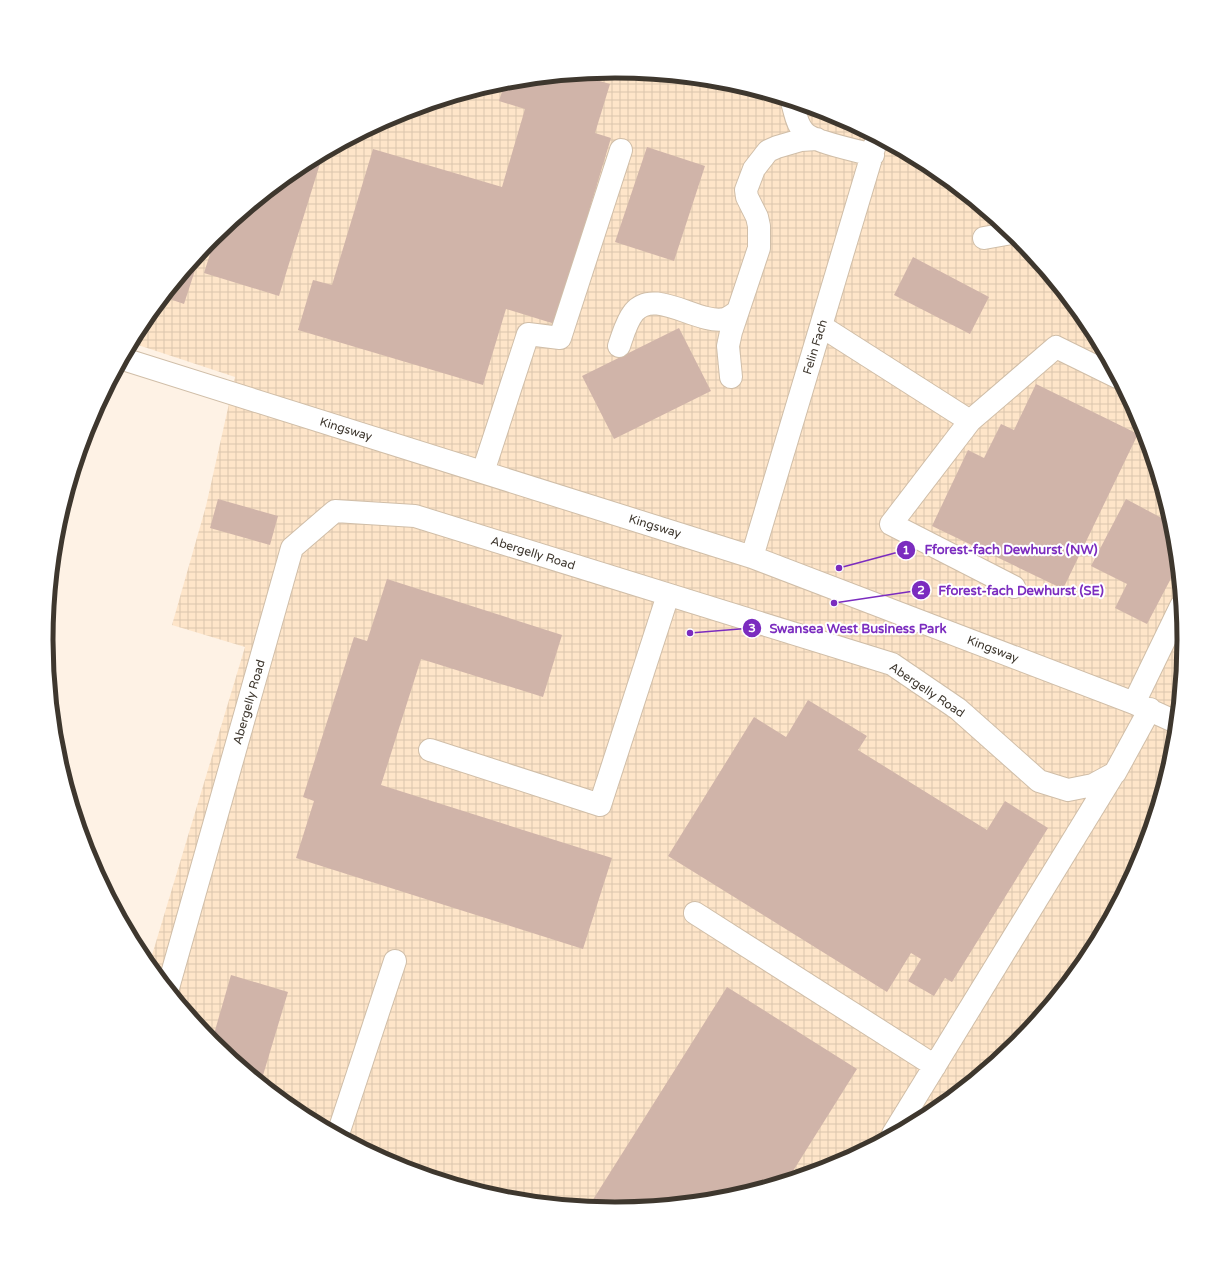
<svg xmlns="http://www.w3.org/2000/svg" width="1230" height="1280" viewBox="0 0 1230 1280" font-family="'Varela Round',sans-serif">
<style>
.industrial{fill:url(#industrial-grid)}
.building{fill:#d0b4a9}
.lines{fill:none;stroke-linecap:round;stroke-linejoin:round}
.minor-casing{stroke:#d0bea8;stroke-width:24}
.minor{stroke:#fff;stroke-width:22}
.labels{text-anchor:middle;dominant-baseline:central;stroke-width:4;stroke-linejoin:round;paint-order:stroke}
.street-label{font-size:12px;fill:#3e372e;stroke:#fff}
.rim{fill:none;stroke:#3e372e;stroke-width:5}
.leader{fill:none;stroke:#7b2cbf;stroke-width:1.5}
.callout-dot{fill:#7b2cbf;stroke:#fff;stroke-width:1.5}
.mark-label{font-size:12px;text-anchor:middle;font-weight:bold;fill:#fff}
.callout-label{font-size:13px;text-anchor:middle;font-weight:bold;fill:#7b2cbf;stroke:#fff;stroke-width:4;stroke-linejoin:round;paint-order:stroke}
</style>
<defs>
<pattern id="industrial-grid" width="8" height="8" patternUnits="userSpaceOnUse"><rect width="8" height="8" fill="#fee5c9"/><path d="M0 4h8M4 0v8" fill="none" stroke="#dbc5ad"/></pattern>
</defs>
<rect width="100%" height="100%" fill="#fef2e5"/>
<path class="industrial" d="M615 71 726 82 833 114 931 167 1018 238 1088 324 1141 422 1173 529 1184 640 1173 751 1141 858 1088 956 1017 1043 931 1113 833 1166 726 1198 615 1209 504 1198 397 1166 299 1113 212 1042 149 965 245 647 172 625 206 506 235 377 132 343 142 324 213 237 299 167 397 114 504 82Z"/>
<path class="building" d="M579 75 610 84 595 133 611 138 555 324 506 309 483 385 298 330 313 280 332 285 373 149 502 187 525 109 499 101 505 82Z
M647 147 705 166 674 261 615 242Z
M323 154 279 296 204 273 216 235 299 167Z
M201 252 184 304 164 297Z
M913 257 989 297 970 334 894 295Z
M679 328 711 391 614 439 582 376Z
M1036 384 1138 434 1063 589 932 526 968 450 984 458 1001 424 1014 430Z
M218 499 278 516 270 545 210 528Z
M1126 499 1171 523 1173 529 1177 567 1147 624 1115 608 1127 584 1091 566Z
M387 579 562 635 543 697 421 659 381 785 612 858 583 949 296 858 314 801 303 797 354 637 367 641Z
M808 700 867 736 858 750 987 830 1005 801 1048 828 952 982 945 978 934 996 908 981 921 959 911 953 887 992 668 856 754 717 786 737Z
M231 975 288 992 261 1082 212 1041Z
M727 987 857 1069 788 1179 726 1198 615 1209 589 1206Z"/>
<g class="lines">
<g class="minor-casing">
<path id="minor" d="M792 102C795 111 796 123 803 131 810 141 858 151 873 155
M984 238 1012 233
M821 326 970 421
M619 346C623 335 626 322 634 312 655 287 698 325 725 319 730 317 734 314 738 311
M123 359 752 557 1134 703 1176 722
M731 377 728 346 731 332 759 248V226L757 217 747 197 746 190 754 169 768 151 777 147 801 140 817 139
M483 472 528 334 560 338 621 150
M752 557 877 138
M1014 587 891 524 970 421 1056 347 1117 377
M1134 703 1181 606
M430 750 600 805 668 595
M695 913 935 1066
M168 988 292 548 335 511 415 516 892 664 958 709 1039 781 1068 790 1093 785 1115 773 1150 709
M338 1134 395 961
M893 1134 1113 775"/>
</g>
<use href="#minor" class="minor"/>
</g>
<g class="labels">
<g class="street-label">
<text transform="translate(815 347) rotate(-73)">Felin Fach</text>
<text transform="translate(346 429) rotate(17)">Kingsway</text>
<text transform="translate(655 526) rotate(17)">Kingsway</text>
<text transform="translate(533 553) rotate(17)">Abergelly Road</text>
<text transform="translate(993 649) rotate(21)">Kingsway</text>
<text transform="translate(927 690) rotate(34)">Abergelly Road</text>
<text transform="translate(249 702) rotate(-74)">Abergelly Road</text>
</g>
</g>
<path d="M0 0H1230V1280H0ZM53 640a562 562 0 1 1 1124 0a562 562 0 1 1-1124 0Z" fill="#fff" fill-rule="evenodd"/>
<path class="rim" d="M53 640a562 562 0 1 1 1124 0a562 562 0 1 1-1124 0Z"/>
<path class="leader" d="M839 568L906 550M834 603L921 590M690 633L752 628"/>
<g class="callout-dot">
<circle cx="839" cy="568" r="4"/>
<circle cx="834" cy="603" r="4"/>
<circle cx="690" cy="633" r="4"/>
<circle cx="906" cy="550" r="10"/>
<circle cx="921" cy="590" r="10"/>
<circle cx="752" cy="628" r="10"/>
</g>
<g class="mark-label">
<text x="906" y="554">1</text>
<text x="921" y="594">2</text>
<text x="752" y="632">3</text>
</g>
<g class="callout-label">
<text x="1011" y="554">Fforest-fach Dewhurst (NW)</text>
<text x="1021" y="595">Fforest-fach Dewhurst (SE)</text>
<text x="858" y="633">Swansea West Business Park</text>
</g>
</svg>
